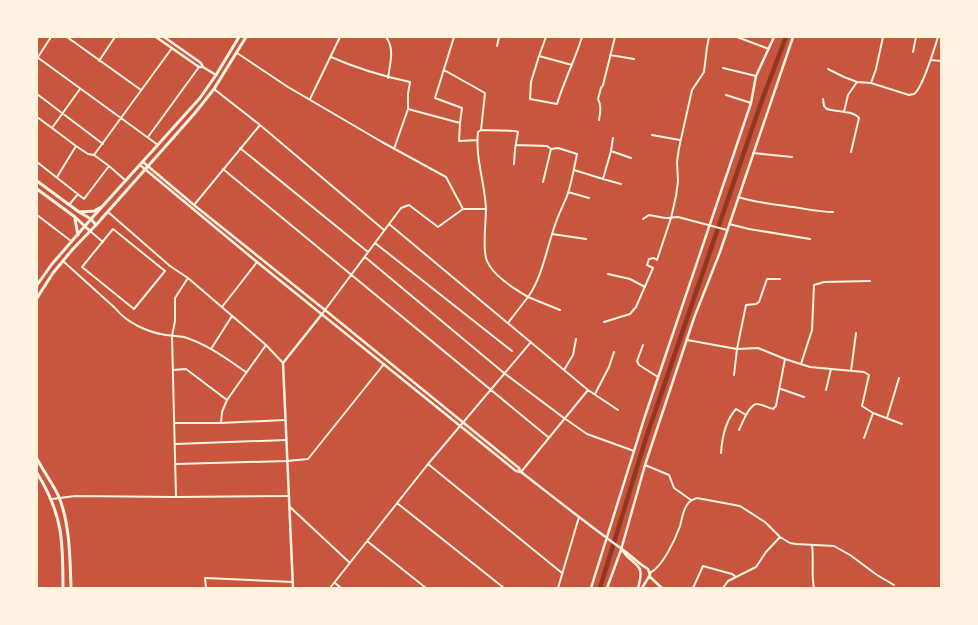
<svg xmlns="http://www.w3.org/2000/svg" width="978" height="625" viewBox="0 0 978 625" font-family="'Asap Condensed',sans-serif">
<style>
.lines{fill:none;stroke-linecap:round;stroke-linejoin:round}
.canal{stroke:#8f3625;stroke-width:4.5}
.minor{stroke:#fff3e0;stroke-width:2}
.tertiary{stroke:#fff3e0;stroke-width:2.5}
.primary{stroke:#fff3e0;stroke-width:3}
</style>
<rect width="100%" height="100%" fill="#c8553d"/>
<g class="lines">
<path class="canal" d="M600 588 646 438 762 100 786 37"/>
<path class="minor" d="M67 37 141 90
M386 37C395 49 390 63 388 78
M737 37 769 49
M497 46 499 37
M913 52 916 37
M237 53 288 87 382 142 446 177 463 209 438 227 409 205 401 208 322 314
M610 55 634 59
M539 56 546 37
M37 57 158 145
M38 57 51 37
M331 57C358 69 382 76 410 82L408 94V109L394 149
M931 60 941 61
M99 61 115 37
M572 65 539 56 531 82 530 99 557 104C564 81 575 60 582 37
M723 68 756 76
M828 69 844 77 857 82 871 83 909 95 914 94C923 88 934 49 938 37
M444 70 485 93 481 130 478 132C475 158 485 183 486 209 486 222 482 251 487 261 493 276 515 289 528 297L508 323
M871 83 876 69 883 37
M214 89 260 125 384 230
M37 94 103 144
M726 95 751 103
M310 99 340 37
M823 99 824 106 827 109C836 112 852 110 859 118L851 152
M408 109 460 123 462 108 435 98 454 37
M844 112 848 95 857 82
M37 117 52 128
M599 120C600 112 602 107 598 99L601 88 603 85 615 37
M460 123 459 141 478 140
M481 130 515 131 518 132 515 149 514 164
M652 135 680 140
M148 137 199 67
M516 145 547 146 551 149 543 182
M76 146 52 128 80 89
M240 148 368 252
M551 149 558 148 577 154C574 168 572 182 567 196 563 206 558 215 555 225 547 247 542 278 528 297L560 310
M611 151 613 138
M753 153 792 157
M94 155 172 48
M37 162 84 199 109 166 125 180
M223 169 548 437
M574 170 603 179 611 151 631 158
M57 177 76 146 88 154 94 155 109 166
M603 179 621 184
M568 192 589 198
M738 197C757 203 774 204 793 207 807 209 819 212 833 212
M69 205 78 194
M194 205 260 125
M463 209H485
M108 212 170 266 188 278
M37 215 71 241
M643 219 649 215 665 218 678 217 727 230
M389 224 588 390 618 410
M729 224 749 229 810 239
M113 229 165 271 134 309 82 267Z
M90 231 103 242
M552 234 586 239
M375 243 512 351
M365 257 504 373 564 418 587 434 634 451
M63 261 115 308C127 323 147 332 166 335 172 336 178 336 184 337 207 344 227 359 246 372
M608 274 630 279 645 287
M222 307 257 262
M604 322 630 314 636 307 653 268 647 265 649 259 654 258 657 260 671 218 676 196 678 181 677 162 679 148 692 90 704 72 707 47 709 37
M687 340 737 349 758 348 785 359 810 367 864 372 869 375 862 406 873 413 902 424
M643 345 637 361 639 365 658 377
M211 349 232 316
M801 364 812 330 814 285 824 282 870 281
M173 370 186 369 227 400
M564 370 573 355 576 339
M851 371 856 333
M734 375 737 349 746 305 756 304 759 302 767 279H780
M781 389 804 397
M826 390 831 369
M595 394 609 367 614 352
M887 418 899 378
M175 423H221L285 420
M221 423 222 412 227 400 266 345
M739 430C742 424 749 404 757 404 762 404 768 408 773 409L776 406 785 359
M864 438 873 413
M176 444 286 440
M721 453C722 438 725 421 736 409L746 415
M176 464 287 461 308 459 384 364
M428 464 562 573
M645 465 669 475 674 488 691 500
M521 472 588 390
M176 497 172 336 175 321V298L188 278 266 345 283 363
M52 499 75 496 176 497 289 496
M397 503 504 588
M290 507 350 563
M367 541 426 588
M812 545C814 559 811 574 814 588
M650 573C663 566 675 540 680 526 682 519 683 510 687 505 689 501 694 499 697 498L740 506 765 522 780 537
M335 583 341 588
M206 588 205 578 293 582
M330 588 428 464 531 342
M558 588 579 517
M693 588 703 566 732 574 736 577
M723 588 728 581 756 567 766 552 780 537 790 543 796 544 834 546 850 555 877 575 894 585"/>
<path class="tertiary" d="M156 37 199 67H203L216 75
M164 37 201 63 203 67
M143 162 194 205 325 310 519 468 520 471
M140 165 257 262 516 471 521 472C556 499 591 527 626 552 634 558 640 565 648 569L650 575 642 588
M622 550C634 568 646 561 638 588
M649 576 662 588
M293 588 283 363 322 314
M591 588 645 416 751 103 756 76 774 37
M607 588 621 550 645 465 694 318 720 252 793 37"/>
<path class="primary" d="M37 181 79 212 91 219 96 225
M37 189 75 217 90 231
M79 212 94 211 101 207
M75 219 78 235
M37 285 52 264 91 219 200 98 216 75 239 37
M37 298 53 273 72 250 96 225 195 113 214 89 246 37
M37 459C44 472 53 484 59 497 70 525 70 558 71 588
M37 473C63 515 63 541 63 588"/>
</g>
<rect width="978" height="625" fill="none" stroke="#fff3e0" stroke-width="76"/>
</svg>
